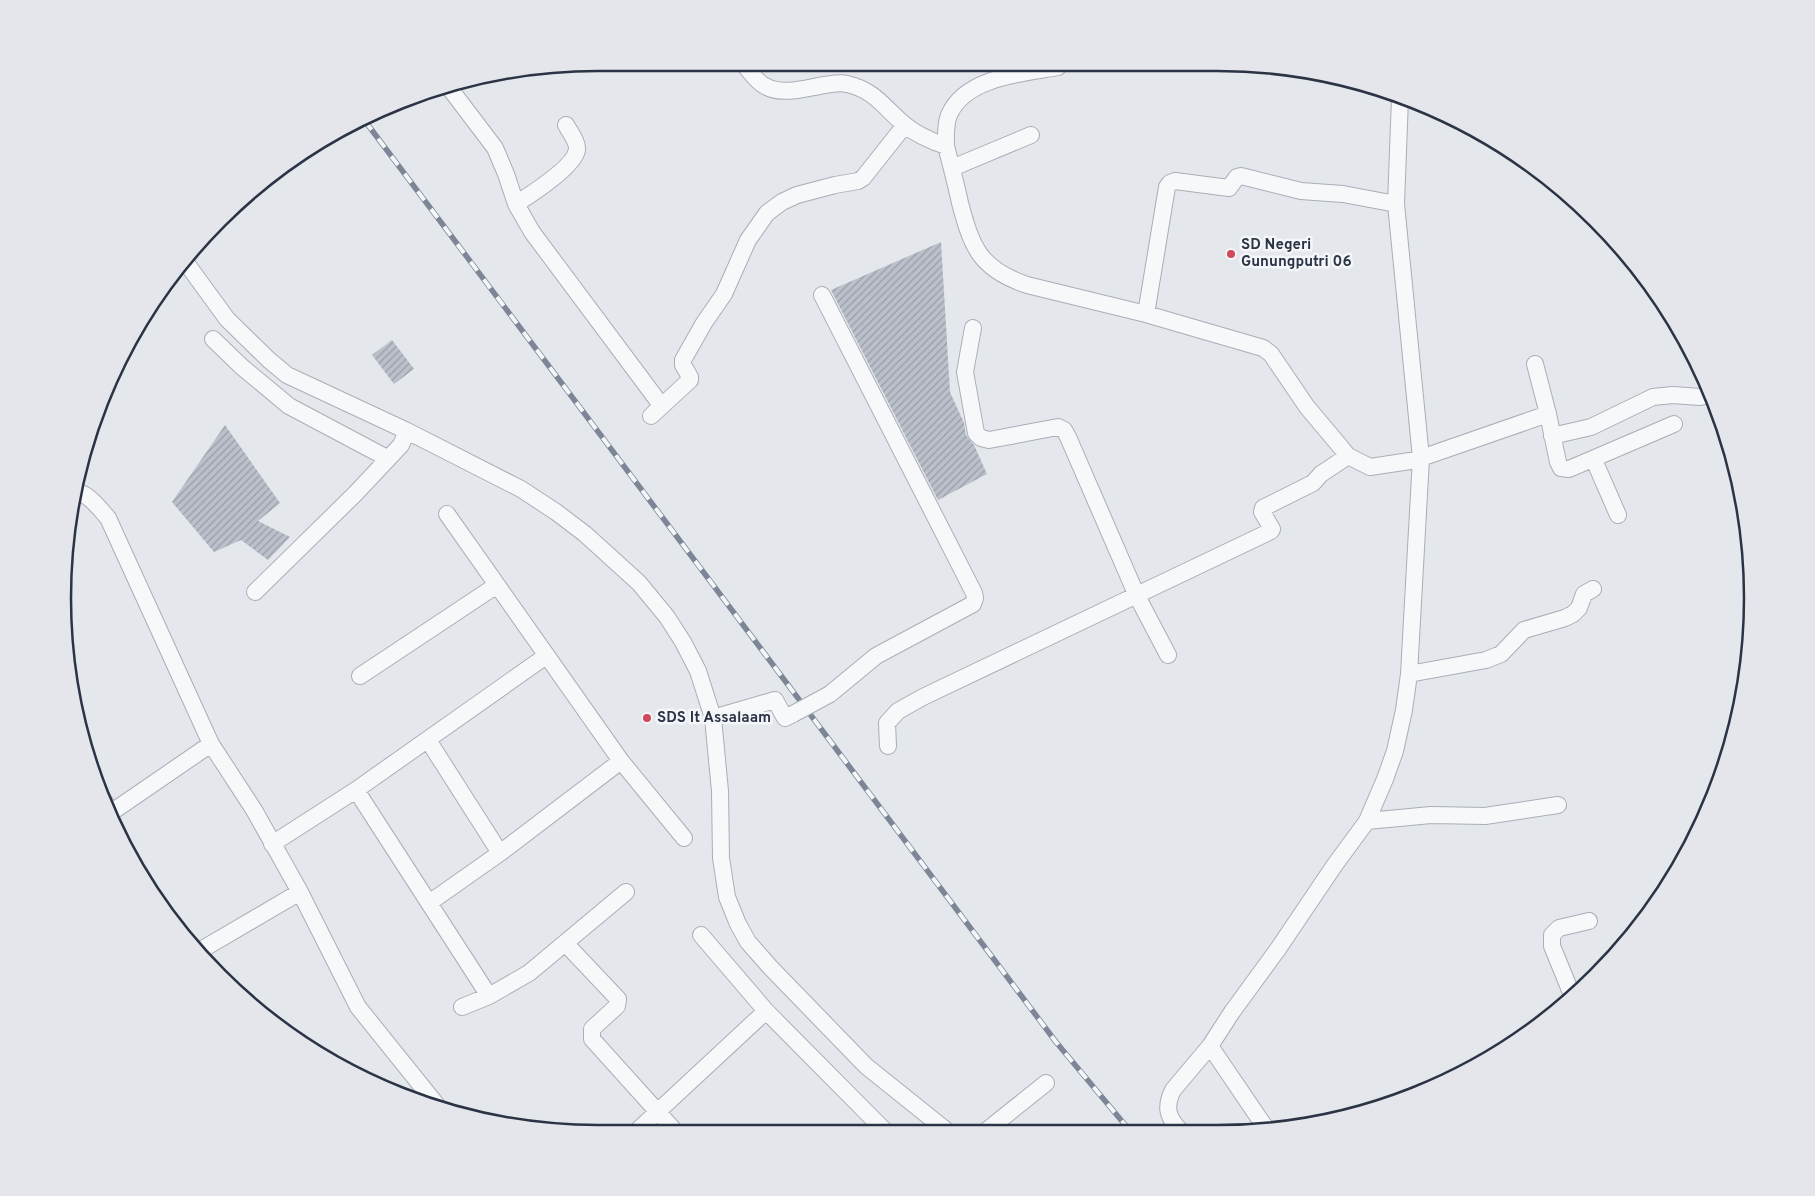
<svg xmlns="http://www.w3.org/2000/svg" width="1815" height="1196" viewBox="0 0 1815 1196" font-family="Overpass,sans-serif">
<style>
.building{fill:url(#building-hatch)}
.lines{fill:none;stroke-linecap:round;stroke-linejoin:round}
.minor-casing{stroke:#a9aeb7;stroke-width:18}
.minor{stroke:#f7f8fa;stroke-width:16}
.rail-casing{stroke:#7d8696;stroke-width:5.5}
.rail{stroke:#f4f6f9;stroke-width:4;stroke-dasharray:11;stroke-linecap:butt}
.minor-bridge-casing{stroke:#a9aeb7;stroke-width:18;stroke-linecap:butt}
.minor-bridge{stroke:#f7f8fa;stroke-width:16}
.poi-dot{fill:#d1495b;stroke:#f4f6f9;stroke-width:2}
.labels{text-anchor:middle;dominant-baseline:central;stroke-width:5;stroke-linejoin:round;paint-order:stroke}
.poi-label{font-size:15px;font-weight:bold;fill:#2b3445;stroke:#f4f6f9;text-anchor:start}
.rim{fill:none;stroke:#2b3445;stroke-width:2.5}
</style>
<defs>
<pattern id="building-hatch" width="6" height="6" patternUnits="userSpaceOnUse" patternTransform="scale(1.25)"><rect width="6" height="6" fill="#bbc0ca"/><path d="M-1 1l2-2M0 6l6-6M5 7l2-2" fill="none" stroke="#989da6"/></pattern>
</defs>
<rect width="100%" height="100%" fill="#e4e7ec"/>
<path class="building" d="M941 242 950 392 964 423 966 435 974 445 987 474 938 500 831 290Z
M392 340 414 369 394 384 372 355Z
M225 425 280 503 258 521 290 537 268 560 241 540 214 552 172 502Z"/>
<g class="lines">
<g class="minor-casing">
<path id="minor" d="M746 67C751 73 758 83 765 86 782 96 806 88 825 85 832 84 840 82 847 84 875 90 885 109 905 125 917 135 931 141 946 146 951 165 956 184 960 203 972 248 980 269 1027 285L1146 314 1263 348 1271 354 1307 407 1339 445 1348 456 1370 467 1410 461 1421 458 1548 414 1558 462 1561 468 1569 469 1674 424
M448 86 495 148 506 174 516 204 532 232 661 405
M946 146C946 136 945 125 949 115 965 77 1024 73 1058 67
M952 168 1031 135
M516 204C530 195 574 167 577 150 578 142 570 132 566 125
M184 260 227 319 269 360 287 375 407 431 521 489 556 512 585 534 639 583 667 617 683 642 698 671 713 718 720 791 721 858 727 897 738 924 748 942 770 967 866 1066 947 1131
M822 295 974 593 975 598 973 604 876 656 830 694
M1146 314 1167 187 1170 183 1175 181 1229 188 1237 177 1241 176 1301 191 1343 194 1396 204
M973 328 965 372 976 433 981 438 989 440 1058 427 1064 430 1068 437 1137 596 1168 655
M213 339 242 367 289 406 387 458
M1535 364 1548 414
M651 416 690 380V377L683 365V360L704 323 724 294 748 240 767 213 782 202 797 195 835 185 858 181 863 178 905 125
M1552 436 1591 427 1653 397 1673 395 1700 397 1710 395
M1594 460 1618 515
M78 492C90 495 100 509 108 518L211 744 254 810 300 892 358 1007 436 1104
M255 592 355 494 401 445 407 431
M1409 674 1486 660 1501 654 1524 630 1565 618 1573 614 1579 608 1584 594 1593 589
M360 676 497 585
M713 718 775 700 785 718 793 714
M428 740 500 853
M888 746 887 723 898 711 923 697 1271 531 1272 529 1262 512 1263 508 1313 483 1321 474 1348 456
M621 761 684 838
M101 796 111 812
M109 814 211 744
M1367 821 1431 815 1485 816 1558 805
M272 844 356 790
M429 903 500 853 621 761 447 514
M701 935 766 1011 885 1131
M565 943 618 999 617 1006 592 1029V1039L674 1130
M201 950 300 892
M1572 995 1552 946V935L1559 928 1589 921
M489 996 356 790 546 656
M462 1007 489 996 529 973 626 892
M1210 1046 1267 1130
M639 1129 766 1011
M986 1131 1046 1083
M1182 1132C1168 1119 1164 1108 1173 1090L1210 1046 1232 1012 1278 949 1334 866 1367 821 1385 779 1395 751 1404 710 1409 674 1421 458 1396 204 1400 98"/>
</g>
<use href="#minor" class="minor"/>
<g class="rail-casing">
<path id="rail" d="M365 121 1056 1042 1131 1132"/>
</g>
<use href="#rail" class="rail"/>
<g class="minor-bridge-casing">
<path id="minor-bridge" d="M793 714 830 694"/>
</g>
<use href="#minor-bridge" class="minor-bridge"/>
</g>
<g class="poi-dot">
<circle cx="1231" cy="254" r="5"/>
<circle cx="647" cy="718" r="5"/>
</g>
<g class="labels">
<g class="poi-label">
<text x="1241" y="245">SD Negeri<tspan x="1241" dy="17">Gunungputri 06</tspan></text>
<text x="657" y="718">SDS It Assalaam</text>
</g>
</g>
<path d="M0 0H1815V1196H0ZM598 71H1217A527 527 0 0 1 1744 598V598A527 527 0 0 1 1217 1125H598A527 527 0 0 1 71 598V598A527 527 0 0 1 598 71Z" fill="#e4e6eb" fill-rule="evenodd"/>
<path class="rim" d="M598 71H1217A527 527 0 0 1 1744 598V598A527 527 0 0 1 1217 1125H598A527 527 0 0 1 71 598V598A527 527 0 0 1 598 71Z"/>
</svg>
